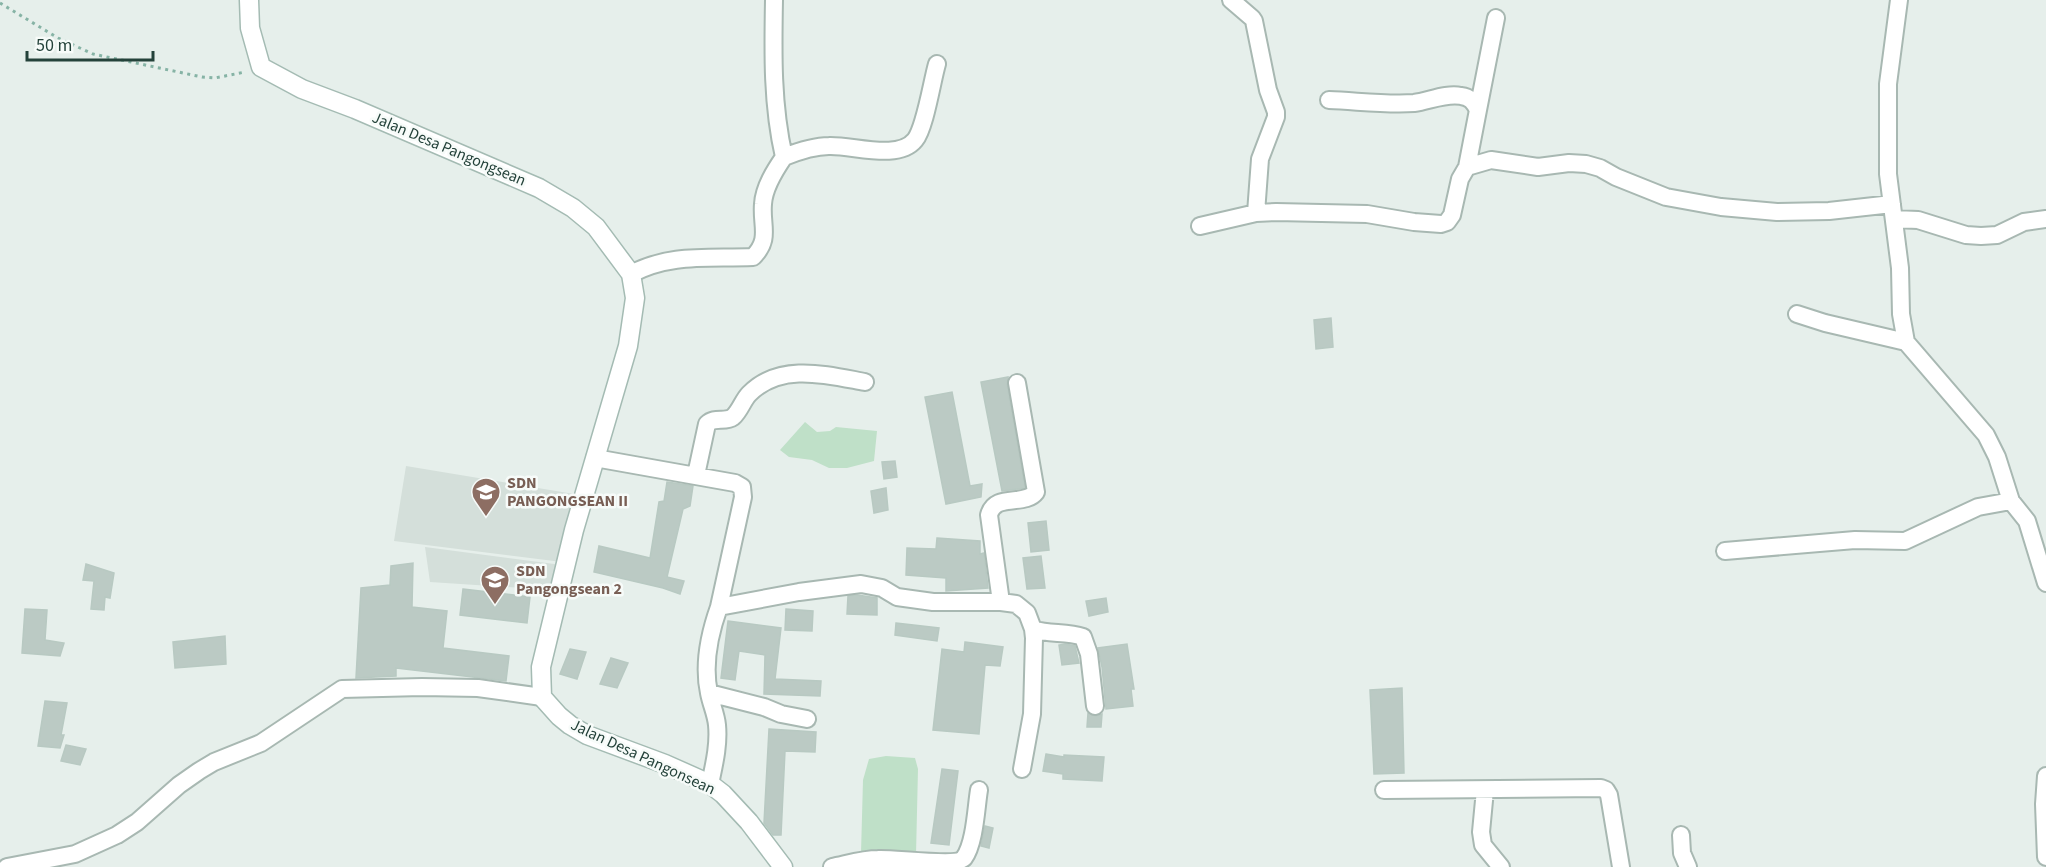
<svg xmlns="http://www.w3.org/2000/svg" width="2046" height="867" viewBox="0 0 2046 867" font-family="'Source Sans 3',sans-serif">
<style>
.built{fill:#d4dfda}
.green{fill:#bfe0c8}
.building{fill:#bbcac4;stroke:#b8c9c2;stroke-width:1.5}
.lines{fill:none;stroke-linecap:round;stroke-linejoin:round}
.street-casing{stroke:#a8b8b2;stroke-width:20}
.secondary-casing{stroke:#a4bbb3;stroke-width:21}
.path{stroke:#86b3a5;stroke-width:3;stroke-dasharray:3 4.5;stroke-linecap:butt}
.street{stroke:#fff;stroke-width:16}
.secondary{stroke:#fff;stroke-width:18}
.labels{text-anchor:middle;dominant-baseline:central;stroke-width:5;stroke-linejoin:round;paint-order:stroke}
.street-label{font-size:16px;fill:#24423a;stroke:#f7fbf9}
.education-label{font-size:16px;font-weight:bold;fill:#785e54;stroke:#f7fbf9;text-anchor:start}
</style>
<rect width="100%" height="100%" fill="#e6efeb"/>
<path class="built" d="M406 466 580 495 562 562 394 541Z
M425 547 562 565 554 590 430 582Z"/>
<path class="green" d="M805 422 817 432 830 431 836 427 877 431 874 461 847 468H829L812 460 789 457 780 450Z
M886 756 915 758 918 769 916 855 861 853 863 780 869 759Z"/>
<path class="building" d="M1331 318 1333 347 1316 349 1314 320Z
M1008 377 1007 385 1025 488 1002 491 981 382Z
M952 392 970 486 982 484 981 497 946 504 925 397Z
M895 461 897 477 884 479 882 462Z
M667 482 693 486 690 506 683 509 667 577 684 581 680 594 663 588 594 572 599 546 650 558 659 502 664 501Z
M886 488 888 510 874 513 871 491Z
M1046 521 1049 550 1031 552 1028 523Z
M937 538 980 541V554L984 553 988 588 946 591V578L906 575 907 548 936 549Z
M1041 556 1045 588 1027 589 1023 558Z
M413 563 412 607 447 611 443 648 509 656 506 681 396 668V676L356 678 361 588 390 585 391 566Z
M86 564 114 573 110 598 105 597 104 610 91 609 94 581 83 580Z
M463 589 530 597 527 623 460 615Z
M857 595 877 598V615L847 614 848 596Z
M1106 598 1108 612 1089 616 1086 601Z
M25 609 47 610 45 640 64 643 60 656 22 653Z
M786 609 813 611 812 631 785 630Z
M728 621 781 628 775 679 821 681 820 696 764 694 765 655 739 651 735 680 721 678Z
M896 623 939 628 937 641 895 635Z
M225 636 226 664 175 668 173 642Z
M965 642 1003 647 1000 666 985 665 979 734 933 730 942 649 964 652Z
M1065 644 1075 646 1079 663 1062 665 1059 645Z
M1127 644 1134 689H1131L1133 706 1106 709 1102 667 1098 648Z
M570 649 586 652 577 679 560 674Z
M611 658 628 663 617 688 600 684Z
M1402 688 1404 773 1374 774 1370 690Z
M45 701 67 703 61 735H64L60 748 38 746Z
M1088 713 1096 716 1102 714 1101 727H1087Z
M769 729 816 732 815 752 785 751 781 835H773L764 823Z
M66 745 86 749 80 765 61 761Z
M1046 754 1064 757V755L1104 757 1102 781 1063 779V774L1043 771Z
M942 769 958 771 949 845 931 843Z
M985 826 993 828 989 848 981 846Z"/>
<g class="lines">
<g class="street-casing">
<path id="street" d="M774 0C773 53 772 105 784 157
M1231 0 1252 18 1254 21 1268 90 1276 112V117L1260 159 1256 213
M1899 0 1888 84V174L1900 268 1901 314 1906 342 1986 435 1997 457 2011 501 2027 521 2046 583
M1329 100C1357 101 1386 105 1414 103 1429 101 1446 93 1461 96 1470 97 1474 102 1478 110L1467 167
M1478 110 1496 18
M1894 219 1918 220 1966 235 1981 236 1997 235 2024 222 2046 219
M1200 226 1256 213 1276 212 1367 214 1414 222 1441 224 1447 222 1452 215 1460 179 1467 167 1491 160 1538 167 1569 163 1586 164 1600 168 1616 177 1666 197 1721 207 1777 212 1829 211 1892 204
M631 274C670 253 709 259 753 257 771 239 761 226 763 204 764 187 775 170 784 157 799 151 814 146 829 146 853 145 898 161 915 140 925 128 932 81 937 64
M1797 314 1825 323 1906 342
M595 458 735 483 742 487 743 497 719 607
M696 475 707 424C715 416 725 423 733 417 740 411 743 400 749 394 780 362 827 375 865 382
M1725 551 1855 540 1905 541 1978 507 2011 501
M1001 602 989 515C995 492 1025 507 1036 492L1017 383
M1033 629C1049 635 1066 631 1083 637L1089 654 1095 706
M709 693 764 707 781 714 807 719
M2046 776 2044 804 2046 857
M710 784C714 765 719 745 717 725 716 714 711 704 709 693 703 665 709 635 719 607L799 592 861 584 882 588 897 597 933 602H1001L1016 604 1027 613 1033 629 1034 638 1032 714 1022 769
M1384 790 1601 788 1606 790 1609 795 1621 867
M1485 790 1481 832 1483 845 1501 867
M1681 835 1682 853 1688 867
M7 867 75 854 117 835 137 822 179 785 199 771 214 762 261 743 342 689 422 687 478 688 542 697
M832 867C847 864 863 859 878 859 895 858 956 867 964 858 975 843 976 808 979 790"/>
</g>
<g class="secondary-casing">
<path id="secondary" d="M249 0 250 28 261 67 302 89 355 109 539 188 573 208 596 227 631 274 635 298 628 346 574 530 541 667 542 697 559 716 570 725 587 735 665 764 710 784 723 794 749 822 783 867"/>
</g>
<path class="path" d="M0 3 58 38 93 54 202 77 215 78 245 72"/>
<use href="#street" class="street"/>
<use href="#secondary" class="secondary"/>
</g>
<defs>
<g id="school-pin" transform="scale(1.5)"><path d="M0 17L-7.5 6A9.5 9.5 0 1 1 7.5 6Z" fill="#8d6e63" stroke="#f7fbf9"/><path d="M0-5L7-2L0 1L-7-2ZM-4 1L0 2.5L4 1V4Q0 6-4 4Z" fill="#fff"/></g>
</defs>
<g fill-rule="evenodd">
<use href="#school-pin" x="486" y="492"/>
<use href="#school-pin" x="495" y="580"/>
</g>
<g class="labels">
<g class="street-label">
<text transform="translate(449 149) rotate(23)">Jalan Desa Pangongsean</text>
<text transform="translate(643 757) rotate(25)">Jalan Desa Pangonsean</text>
</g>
<g class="education-label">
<text x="507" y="483">SDN<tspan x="507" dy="18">PANGONGSEAN II</tspan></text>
<text x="516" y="571">SDN<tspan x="516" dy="18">Pangongsean 2</tspan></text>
</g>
</g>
<path d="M27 51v9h126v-9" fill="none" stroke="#24423a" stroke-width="3"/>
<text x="36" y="51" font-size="18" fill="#24423a" stroke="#f7fbf9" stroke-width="4.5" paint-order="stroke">50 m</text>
</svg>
